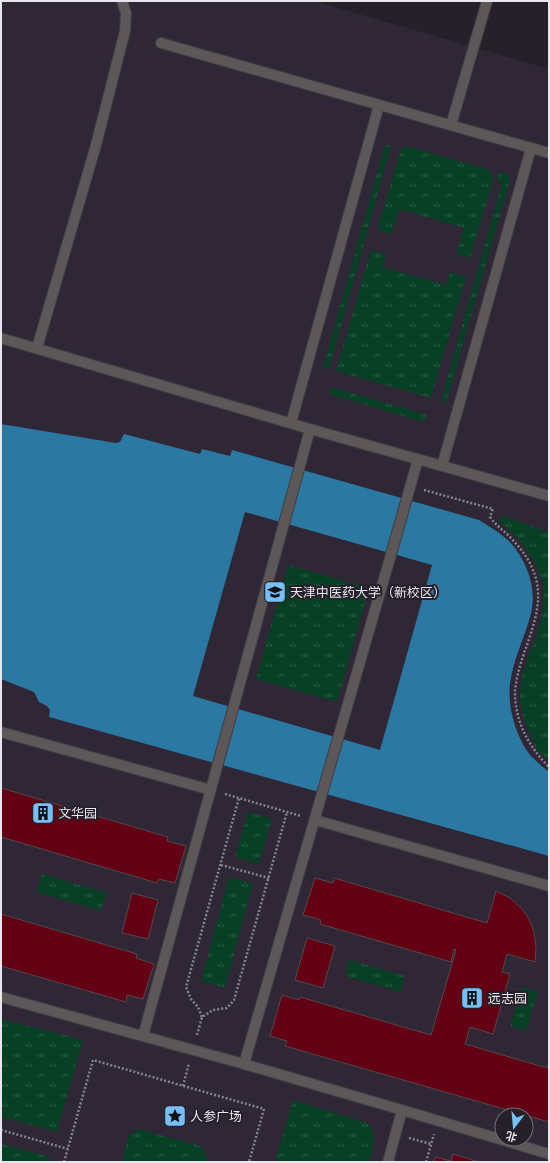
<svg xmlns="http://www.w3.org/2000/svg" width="550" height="1163" viewBox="0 0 550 1163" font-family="'Asap Condensed','Noto Sans SC',sans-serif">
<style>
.built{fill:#2f2736;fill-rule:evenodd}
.grass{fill:url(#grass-tufts)}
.water{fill:#2b78a3;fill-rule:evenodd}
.building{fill:#630215;stroke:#564847}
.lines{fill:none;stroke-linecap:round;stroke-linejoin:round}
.service-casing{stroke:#403c45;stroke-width:12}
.path{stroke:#87838c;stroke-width:2.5;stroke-dasharray:2 2;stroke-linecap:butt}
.service{stroke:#5d5757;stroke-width:10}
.labels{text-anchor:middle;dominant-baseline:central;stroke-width:4;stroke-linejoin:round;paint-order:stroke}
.poi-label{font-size:13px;fill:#e9e6ed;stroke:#25202a;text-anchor:start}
</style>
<defs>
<pattern id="grass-tufts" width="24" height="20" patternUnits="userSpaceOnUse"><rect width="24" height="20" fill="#084026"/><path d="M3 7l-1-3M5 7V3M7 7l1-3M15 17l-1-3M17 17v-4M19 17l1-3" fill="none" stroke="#2c5c46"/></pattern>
</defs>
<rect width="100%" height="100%" fill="#25202a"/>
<path class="built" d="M1 1H314L549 69V1162H1ZM502 1115H526V1139H502Z"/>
<path class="grass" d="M385 145 391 146 329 369 323 368Z
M407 146 489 170 492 176 493 181 470 258 456 254 464 228 399 209 391 234 377 230 399 155 402 149Z
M499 172 508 174 510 180 446 403 441 401 502 183 497 180Z
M371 250 386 255 382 267 446 285 450 272 466 277 431 398 336 371Z
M331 387 427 415 424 422 329 394Z
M503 516 549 532V761L537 750 524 720 520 703 521 680 529 654 537 635 543 607V583L535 563 519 539 498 521Z
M288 565 369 588 337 702 256 679Z
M248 812 272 819 259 864 235 857Z
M42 874 107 893 101 911 37 892Z
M229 877 253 883 225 988 201 981Z
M349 960 405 976 400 992 345 976Z
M522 987 538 992 526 1031 510 1026Z
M4 1020 83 1040 57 1132 1 1117V1021Z
M293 1100 367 1123C379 1135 373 1148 369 1162H275Z
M138 1129 201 1146 207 1158 206 1162H122L129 1135Z
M1 1144 50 1157 48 1162H1Z"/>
<path class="water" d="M1 424 116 443 120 442 124 434 200 454 202 449 230 456 232 450 479 520C490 527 502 534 511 543 528 563 538 591 530 617 524 639 513 660 510 684 507 707 517 741 533 758 538 763 544 768 549 772V856L49 717 50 710 47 706 39 702 34 692 1 679ZM245 512 432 565 380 750 193 696Z"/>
<path class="building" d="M1 788 168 837 167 841 186 846 175 883 159 879 157 883 1 837Z
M315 878 333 883 334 878 487 923 496 891 510 898 523 910 529 919 534 932 536 947 535 962 507 954 502 972 510 974 493 1034 470 1027 465 1044 547 1068 549 1062V1122L285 1046 287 1041 270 1036 282 995 299 1000 300 997 431 1035 456 950 454 949 451 962 320 924 321 920 303 915Z
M132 893 158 900 148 939 122 933Z
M1 914 137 954 136 958 154 964 143 999 127 995 126 1002 1 966Z
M307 938 335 946 323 988 295 980Z
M453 1154 479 1162H434L435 1157 451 1161Z"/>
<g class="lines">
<g class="service-casing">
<path id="service" d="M161 43 549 153
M451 125 487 1
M1 338 310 429 549 496
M37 348 96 145 125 31 126 13 122 1
M291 423 379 105
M442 466 531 148
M1 732 211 790
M315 820 549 886
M1 997 244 1064 402 1110 388 1162
M143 1036 310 429
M244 1064 390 558 418 459
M402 1110 549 1154"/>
</g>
<path class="path" d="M424 490 493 509 490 517C495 524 501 529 507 534 521 548 533 563 537 583 541 604 534 624 527 645 522 659 516 676 515 692 515 721 528 746 549 767
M225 794 301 816
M221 865 269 878
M202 1017 198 1007 191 999 186 987 239 798
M197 1035 202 1017 213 1010 227 1008 234 1000 287 812
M183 1086 189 1063
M1 1130 68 1149
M409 1138 431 1144
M64 1162 93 1060 264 1109 249 1162
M426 1162 434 1134"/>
<use href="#service" class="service"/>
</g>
<defs>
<g id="university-square" transform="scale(1.15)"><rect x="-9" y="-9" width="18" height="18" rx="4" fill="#75c0f6" stroke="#25202a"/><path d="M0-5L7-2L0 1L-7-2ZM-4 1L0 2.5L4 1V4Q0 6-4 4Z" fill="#111"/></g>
<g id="building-square" transform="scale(1.15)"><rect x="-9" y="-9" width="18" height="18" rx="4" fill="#75c0f6" stroke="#25202a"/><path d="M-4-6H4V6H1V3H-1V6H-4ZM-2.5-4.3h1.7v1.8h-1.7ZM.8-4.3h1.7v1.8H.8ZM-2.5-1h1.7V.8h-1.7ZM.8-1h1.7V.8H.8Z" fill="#111"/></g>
<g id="sight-square" transform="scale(1.15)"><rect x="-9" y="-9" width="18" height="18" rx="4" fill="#75c0f6" stroke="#25202a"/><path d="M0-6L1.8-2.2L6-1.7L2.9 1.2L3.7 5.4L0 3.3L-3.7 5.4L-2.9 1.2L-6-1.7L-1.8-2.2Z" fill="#111"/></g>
</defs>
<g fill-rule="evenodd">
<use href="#university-square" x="275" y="592"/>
<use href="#building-square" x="43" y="813"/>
<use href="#building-square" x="472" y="998"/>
<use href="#sight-square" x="175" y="1116"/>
</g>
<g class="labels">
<g class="poi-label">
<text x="290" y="592">天津中医药大学（新校区）</text>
<text x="58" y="813">文华园</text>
<text x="488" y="998">远志园</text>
<text x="190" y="1116">人参广场</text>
</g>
</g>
<rect width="550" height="1163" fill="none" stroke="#e9e6ed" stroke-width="4"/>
<g transform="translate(514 1127) rotate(196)"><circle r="19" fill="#25202a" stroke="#736f78"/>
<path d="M0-3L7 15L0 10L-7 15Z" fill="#75c0f6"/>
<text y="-6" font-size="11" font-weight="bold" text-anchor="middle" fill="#e9e6ed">北</text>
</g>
</svg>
